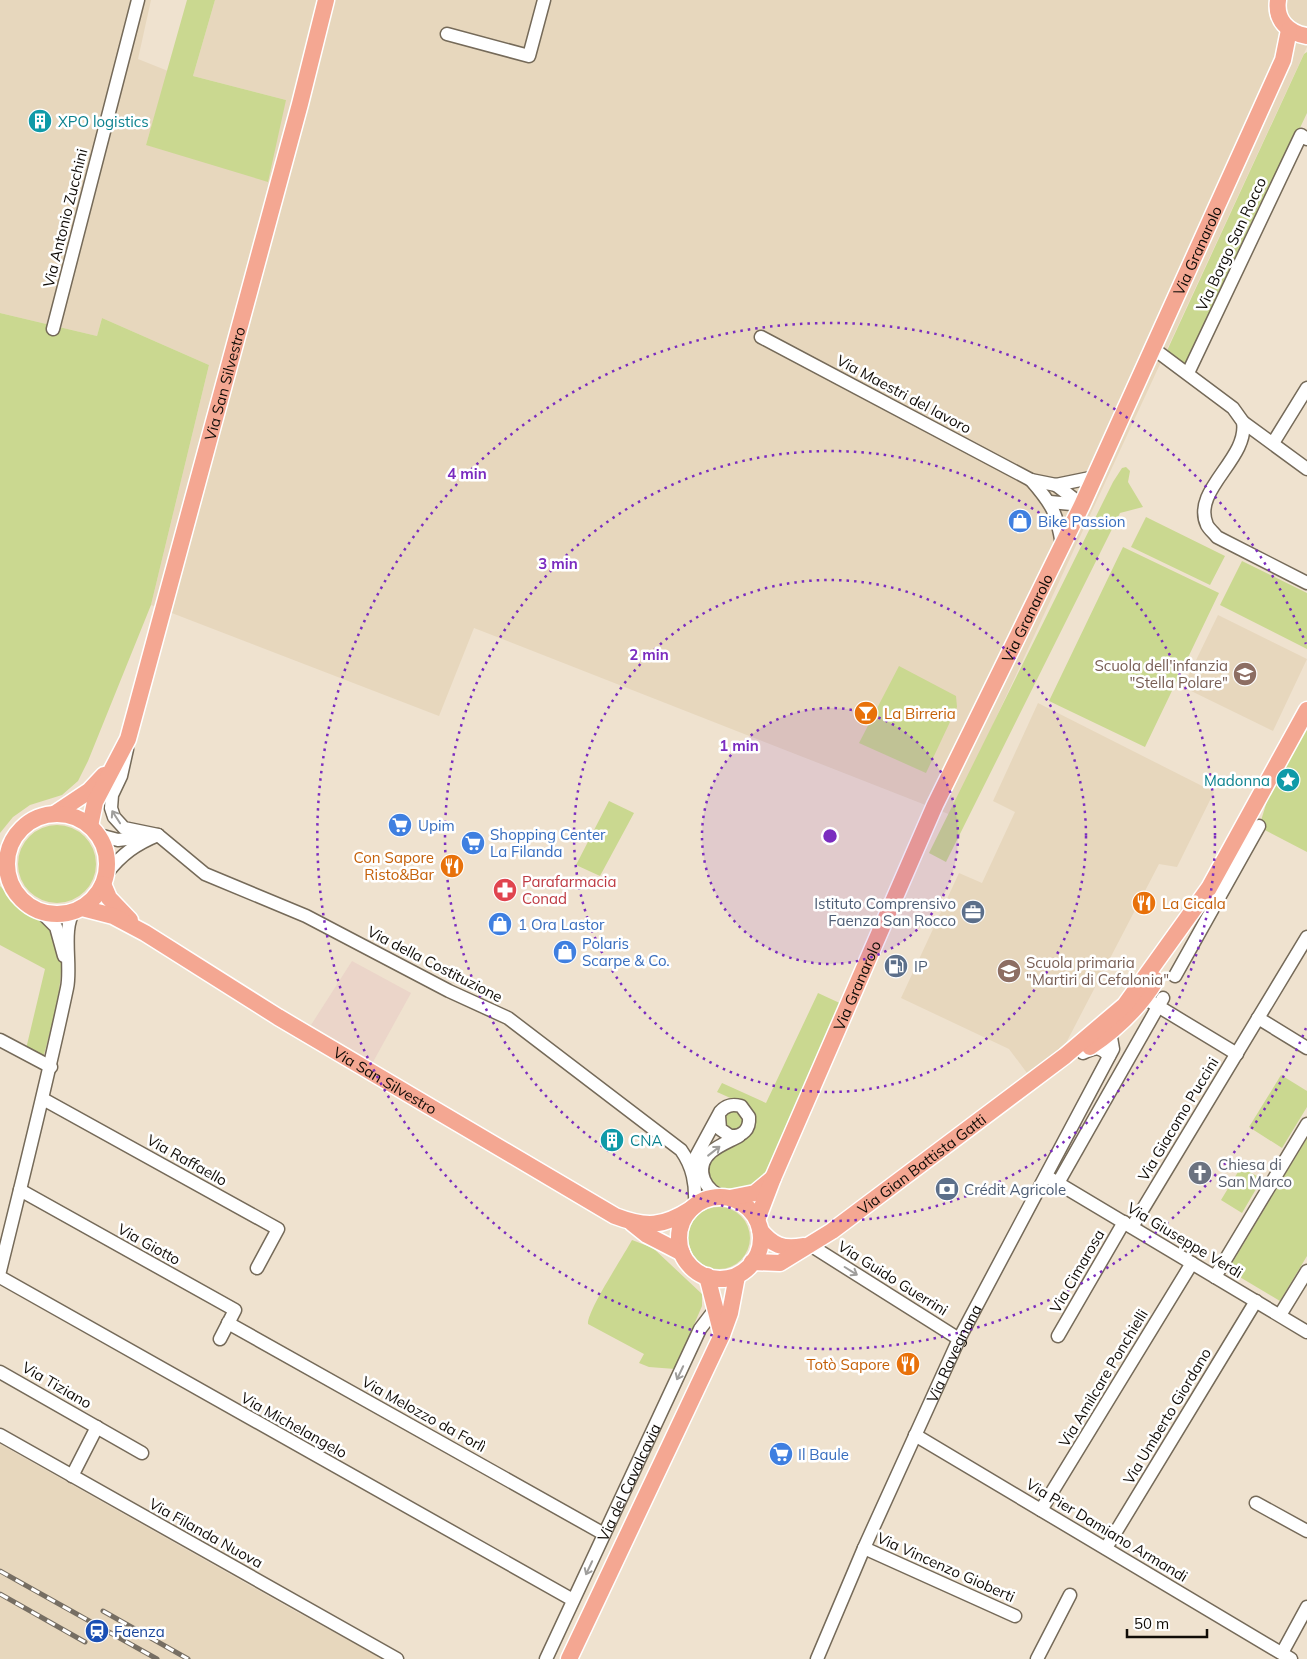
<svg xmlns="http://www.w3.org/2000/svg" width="1307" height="1659" viewBox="0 0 1307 1659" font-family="Mulish,sans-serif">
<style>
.commercial{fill:#ebd5c9}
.built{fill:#e7d7bd}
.green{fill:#cad890}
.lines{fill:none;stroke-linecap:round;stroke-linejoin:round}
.minor-casing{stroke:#756a59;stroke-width:15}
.major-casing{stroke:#fff;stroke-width:19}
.minor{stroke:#fff;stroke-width:12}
.major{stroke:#f4a792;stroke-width:16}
.rail-casing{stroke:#766e63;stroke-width:5}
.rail{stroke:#fff;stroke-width:3;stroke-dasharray:9;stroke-linecap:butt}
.oneway{stroke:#9f9e9c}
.ring{fill:none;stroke:#7b2cbf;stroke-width:2.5;stroke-dasharray:2.5 5}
.labels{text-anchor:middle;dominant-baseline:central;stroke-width:5;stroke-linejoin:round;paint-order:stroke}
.culture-label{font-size:15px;fill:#0d838f;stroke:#fff;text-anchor:start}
.street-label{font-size:15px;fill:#100c07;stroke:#fff}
.shop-label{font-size:15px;fill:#366cbe;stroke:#fff;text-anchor:start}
.education-label{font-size:15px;fill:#785e54;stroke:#fff;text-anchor:end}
.food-label{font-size:15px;fill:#c56008;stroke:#fff;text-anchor:start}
.health-label{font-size:15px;fill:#be3a42;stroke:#fff;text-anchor:start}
.service-label{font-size:15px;fill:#4e5e75;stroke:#fff;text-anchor:start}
.worship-label{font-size:15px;fill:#5b616d;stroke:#fff;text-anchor:start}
.transit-label{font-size:15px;fill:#164399;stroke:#fff;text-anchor:start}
.centre{fill:#7b2cbf;stroke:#fff;stroke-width:2.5}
.ring-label{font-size:15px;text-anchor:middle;font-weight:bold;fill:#7b2cbf;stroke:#fff;stroke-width:5;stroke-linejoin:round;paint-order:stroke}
</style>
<rect width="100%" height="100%" fill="#efe2cf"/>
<path class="commercial" d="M352 961 411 993 373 1062 311 1025Z"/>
<path class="built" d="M0 0H151L138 59 168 71 146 145 286 100 193 76 215 0H1307V47L951 815 474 628 439 716 151 605 209 365 102 318 97 336 0 313Z
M1218 615 1307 659 1273 731 1183 687Z
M1038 703 1214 792 1177 867 1159 864 1065 1045 1027 1073 1009 1049 901 998 959 873 982 883 1015 812 993 801Z
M0 1444 295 1611 384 1659H0Z"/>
<path class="green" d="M187 0H215L193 76 286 100 268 182 146 145Z
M1307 52V113L1189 363 1185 364 1165 355 1304 54Z
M0 313 97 336 102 318 209 365 151 605 88 761 78 781 62 795 30 805 13 817 0 833Z
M1126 467 1130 471 1128 482 1143 507 1120 513 946 862 929 853 1113 482 1122 468Z
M1146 517 1225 556 1210 585 1131 547Z
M1123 547 1219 593 1145 747 1049 701Z
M1242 561 1307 593V649L1220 605Z
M899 666 956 696 957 707 926 773 859 743Z
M1307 723V852L1259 827 1275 775Z
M609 801 634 813 600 876 576 865Z
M18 864a39 39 0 1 1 78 0a39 39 0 1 1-78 0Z
M0 886C8 893 13 903 21 909 30 915 43 918 50 927 75 957 51 1025 43 1059L26 1049 45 969 0 945Z
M818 993 844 1005 771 1165C757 1190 731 1201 708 1179L707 1163 713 1154 749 1134 737 1101 717 1092 722 1083 766 1103Z
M1281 1075 1307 1091V1107L1282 1148 1249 1127Z
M731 1108 744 1114 742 1130H726L723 1114Z
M1307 1138V1256L1280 1301 1228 1270Z
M1241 1167 1262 1179 1242 1213 1221 1200Z
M688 1238a31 31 0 1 1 62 0a31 31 0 1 1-62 0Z
M632 1240 653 1248 702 1294V1306L675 1369 649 1367 639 1363 644 1354 588 1324C587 1311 624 1255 632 1240Z"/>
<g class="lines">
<g class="minor-casing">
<g id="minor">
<path d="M447 34 529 56 544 0"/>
<path d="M53 329 138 0"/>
<path d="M761 337 1031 480 1056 485 1095 477"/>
<path d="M1154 349 1233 408 1243 422C1249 459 1191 490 1207 525 1209 529 1214 533 1217 537L1307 583"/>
<path d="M1188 373 1301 135 1307 139"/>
<path d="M1243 422 1307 469"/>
<path d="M1273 443 1307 388"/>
<path d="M1031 480C1052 504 1057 513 1062 545"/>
<path d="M1056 485 1082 505"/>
<path d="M1050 502 1082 505"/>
<path d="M127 749 121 776 112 795 111 808 114 817 124 828 158 835 205 874 306 916 449 991 508 1018 681 1150C693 1167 696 1184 695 1205"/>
<path d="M99 835 118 840 143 837"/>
<path d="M107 873C122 854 136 844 158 835"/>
<path d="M40 911 56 927 64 956"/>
<path d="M1175 976 1259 826"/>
<path d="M1151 1002 1237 1054"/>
<path d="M1258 1018 1307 1048"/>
<path d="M0 1040 51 1067"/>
<path d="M1083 1053C1095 1047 1100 1046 1109 1056"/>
<path d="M43 1099 278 1229 257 1268"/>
<path d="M693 1173 694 1160 720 1112C726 1105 732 1104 741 1106L749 1117C750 1129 743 1137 730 1136L720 1129 719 1116"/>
<path d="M1046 1176 1307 1332"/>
<path d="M1058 1183 1163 998"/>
<path d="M20 1190 235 1310 220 1339"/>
<path d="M726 1197C705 1194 693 1168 711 1152 719 1145 730 1141 739 1136"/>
<path d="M1132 1227 1307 937"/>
<path d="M810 1245 959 1339"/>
<path d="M0 1271C23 1177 47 1083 67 988 72 966 61 927 75 910"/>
<path d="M0 1277 573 1600"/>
<path d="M1215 1277 1307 1124"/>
<path d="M1280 1315 1307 1271"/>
<path d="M228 1323 604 1534"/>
<path d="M1058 1336 1124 1222"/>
<path d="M0 1372 142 1453"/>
<path d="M0 1435 397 1659"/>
<path d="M915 1435 1291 1659"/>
<path d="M72 1476 97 1427"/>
<path d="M1256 1503 1307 1531"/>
<path d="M1041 1510 1192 1263"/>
<path d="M864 1548 1015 1616"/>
<path d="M1106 1548 1256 1301"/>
<path d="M1282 1653 1307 1607"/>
<path id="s1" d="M546 1659 700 1329 716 1308"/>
<path id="s2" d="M817 1659 864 1548 959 1339 1113 1049 1109 1026"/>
<path d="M1037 1659 1070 1595"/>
</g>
</g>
<g class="major-casing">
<g id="major">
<path d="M1278 0C1275 20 1288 33 1307 36"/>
<path d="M56 813 89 791 104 775"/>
<circle cx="57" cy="864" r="50"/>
<path id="s3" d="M90 826 95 802 128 739 300 104 326 0"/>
<path d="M103 884 109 898 130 920"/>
<path id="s4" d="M82 908 113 916 145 933 278 1017 615 1216C646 1228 663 1227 691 1209"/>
<path d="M1090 1047C1118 1028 1139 1008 1156 980"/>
<circle cx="720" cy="1238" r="41"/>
<path d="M730 1198 755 1193 773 1178"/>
<path id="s5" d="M757 1220 773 1178 935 805 1082 505 1283 60 1289 30"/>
<path d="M632 1223 647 1235 682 1253"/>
<path d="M760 1230C772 1245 783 1250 803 1246"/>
<path id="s6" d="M752 1262 780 1263 832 1231 1065 1056 1125 1005 1209 888 1307 710"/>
<path d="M707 1276 722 1335"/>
<path d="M569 1659 722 1335 730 1313 737 1276"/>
</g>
</g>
<use href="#minor" class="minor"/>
<use href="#major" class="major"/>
<g class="rail-casing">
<path id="rail" d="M0 1571 157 1659
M0 1594 85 1642
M103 1611 188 1659"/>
</g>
<use href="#rail" class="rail"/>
</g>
<defs><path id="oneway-shaft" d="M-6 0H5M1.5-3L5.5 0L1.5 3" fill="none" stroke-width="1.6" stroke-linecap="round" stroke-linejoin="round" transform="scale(1.25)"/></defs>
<g class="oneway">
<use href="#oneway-shaft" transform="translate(116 817) rotate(-123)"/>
<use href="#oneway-shaft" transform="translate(714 1151) rotate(-38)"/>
<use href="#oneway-shaft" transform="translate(851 1271) rotate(32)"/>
<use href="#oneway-shaft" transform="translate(680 1373) rotate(115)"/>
<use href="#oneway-shaft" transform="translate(589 1568) rotate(115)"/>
</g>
<circle cx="830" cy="836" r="128" fill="#7b2cbf" fill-opacity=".12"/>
<g class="ring">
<circle cx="830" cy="836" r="128"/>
<circle cx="830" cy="836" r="256"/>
<circle cx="830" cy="836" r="385"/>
<path d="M1306 1028A513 513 0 1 1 1306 644"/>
</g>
<defs>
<g id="building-disc" transform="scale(1.25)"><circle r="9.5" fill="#0f9aa8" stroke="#fff"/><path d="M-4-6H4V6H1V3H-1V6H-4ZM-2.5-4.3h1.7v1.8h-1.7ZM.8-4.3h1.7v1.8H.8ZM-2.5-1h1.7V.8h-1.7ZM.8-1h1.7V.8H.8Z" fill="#fff"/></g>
<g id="shop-disc" transform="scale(1.25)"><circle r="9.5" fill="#3f7fe0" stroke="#fff"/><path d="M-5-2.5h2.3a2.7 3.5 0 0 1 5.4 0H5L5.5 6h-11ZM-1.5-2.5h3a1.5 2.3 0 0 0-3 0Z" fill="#fff"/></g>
<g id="school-disc" transform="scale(1.25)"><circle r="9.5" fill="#8d6e63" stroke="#fff"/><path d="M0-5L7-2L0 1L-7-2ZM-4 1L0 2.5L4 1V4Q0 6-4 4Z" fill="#fff"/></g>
<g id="bar-disc" transform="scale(1.25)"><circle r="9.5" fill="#e8710a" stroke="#fff"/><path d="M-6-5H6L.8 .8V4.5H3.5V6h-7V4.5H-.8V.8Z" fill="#fff"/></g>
<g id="sight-disc" transform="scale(1.25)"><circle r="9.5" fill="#0f9aa8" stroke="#fff"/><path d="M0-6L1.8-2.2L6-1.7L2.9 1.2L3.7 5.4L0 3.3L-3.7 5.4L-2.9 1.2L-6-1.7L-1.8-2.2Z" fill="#fff"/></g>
<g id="supermarket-disc" transform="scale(1.25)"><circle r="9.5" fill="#3f7fe0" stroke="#fff"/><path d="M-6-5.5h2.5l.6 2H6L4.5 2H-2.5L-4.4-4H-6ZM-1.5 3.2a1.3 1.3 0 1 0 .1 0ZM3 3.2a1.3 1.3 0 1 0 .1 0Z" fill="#fff"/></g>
<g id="restaurant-disc" transform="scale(1.25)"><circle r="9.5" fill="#e8710a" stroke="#fff"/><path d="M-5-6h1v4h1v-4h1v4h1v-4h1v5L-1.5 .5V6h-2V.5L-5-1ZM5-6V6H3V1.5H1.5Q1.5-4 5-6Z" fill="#fff"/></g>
<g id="pharmacy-disc" transform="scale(1.25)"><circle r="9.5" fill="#e0444e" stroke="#fff"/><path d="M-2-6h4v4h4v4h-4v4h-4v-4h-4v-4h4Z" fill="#fff"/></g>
<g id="office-disc" transform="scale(1.25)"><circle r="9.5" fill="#5c6f8a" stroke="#fff"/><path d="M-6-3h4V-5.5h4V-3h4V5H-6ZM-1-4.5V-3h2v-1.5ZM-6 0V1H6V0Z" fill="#fff"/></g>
<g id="fuel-disc" transform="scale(1.25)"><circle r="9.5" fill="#5c6f8a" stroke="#fff"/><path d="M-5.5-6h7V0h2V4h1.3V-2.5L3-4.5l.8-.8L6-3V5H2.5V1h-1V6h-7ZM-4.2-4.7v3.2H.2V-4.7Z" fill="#fff"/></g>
<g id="church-disc" transform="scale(1.25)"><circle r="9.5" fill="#6b7280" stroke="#fff"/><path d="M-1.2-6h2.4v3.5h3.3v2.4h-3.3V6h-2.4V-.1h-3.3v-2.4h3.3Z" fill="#fff"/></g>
<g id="bank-disc" transform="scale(1.25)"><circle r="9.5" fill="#5c6f8a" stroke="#fff"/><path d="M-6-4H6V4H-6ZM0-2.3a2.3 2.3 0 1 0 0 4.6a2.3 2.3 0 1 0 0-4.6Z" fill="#fff"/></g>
<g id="station-disc" transform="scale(1.25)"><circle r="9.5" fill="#1a4fb4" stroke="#fff"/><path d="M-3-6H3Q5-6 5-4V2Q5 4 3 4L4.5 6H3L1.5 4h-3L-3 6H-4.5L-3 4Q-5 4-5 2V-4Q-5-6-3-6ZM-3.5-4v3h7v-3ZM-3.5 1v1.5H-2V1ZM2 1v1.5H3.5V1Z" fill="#fff"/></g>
</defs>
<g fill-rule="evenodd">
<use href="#building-disc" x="40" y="121"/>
<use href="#shop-disc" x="1020" y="521"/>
<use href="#school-disc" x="1245" y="674"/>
<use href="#bar-disc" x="866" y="713"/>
<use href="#sight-disc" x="1288" y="780"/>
<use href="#supermarket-disc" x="400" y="825"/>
<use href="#supermarket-disc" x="473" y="843"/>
<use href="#restaurant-disc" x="452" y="866"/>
<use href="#pharmacy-disc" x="505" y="890"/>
<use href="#restaurant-disc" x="1144" y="903"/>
<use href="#office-disc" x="973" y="912"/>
<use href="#shop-disc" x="500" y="924"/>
<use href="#shop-disc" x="565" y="952"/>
<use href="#fuel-disc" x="896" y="966"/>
<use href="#school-disc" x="1009" y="971"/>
<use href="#building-disc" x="612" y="1140"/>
<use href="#church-disc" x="1200" y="1173"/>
<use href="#bank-disc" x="947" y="1189"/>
<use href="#restaurant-disc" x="908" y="1364"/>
<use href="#supermarket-disc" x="781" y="1454"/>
<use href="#station-disc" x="97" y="1631"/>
</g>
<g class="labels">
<g class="culture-label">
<text x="58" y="121">XPO logistics</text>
<text x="1270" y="780" text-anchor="end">Madonna</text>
<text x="630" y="1140">CNA</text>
</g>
<g class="street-label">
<text transform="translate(65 218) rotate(-76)">Via Antonio Zucchini</text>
<text transform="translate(1231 244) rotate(-65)">Via Borgo San Rocco</text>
<text stroke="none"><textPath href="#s5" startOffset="1065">Via Granarolo</textPath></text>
<text stroke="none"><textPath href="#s3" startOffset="464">Via San Silvestro</textPath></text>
<text transform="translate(904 394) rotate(28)">Via Maestri del lavoro</text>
<text stroke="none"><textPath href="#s5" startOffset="660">Via Granarolo</textPath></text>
<text transform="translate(435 964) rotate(27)">Via della Costituzione</text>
<text stroke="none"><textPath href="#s5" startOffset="255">Via Granarolo</textPath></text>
<text stroke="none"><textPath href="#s4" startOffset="350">Via San Silvestro</textPath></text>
<text transform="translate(1178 1119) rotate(-59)">Via Giacomo Puccini</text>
<text transform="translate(187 1160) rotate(29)">Via Raffaello</text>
<text stroke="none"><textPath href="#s6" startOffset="201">Via Gian Battista Gatti</textPath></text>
<text transform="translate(1185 1240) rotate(31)">Via Giuseppe Verdi</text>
<text transform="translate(149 1244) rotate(29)">Via Giotto</text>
<text transform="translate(1077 1271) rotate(-60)">Via Cimarosa</text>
<text transform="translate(893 1278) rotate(32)">Via Guido Guerrini</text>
<text stroke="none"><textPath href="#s2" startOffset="335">Via Ravegnana</textPath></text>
<text transform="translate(1103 1378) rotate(-59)">Via Amilcare Ponchielli</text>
<text transform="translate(57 1385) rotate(30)">Via Tiziano</text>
<text transform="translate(424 1414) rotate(29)">Via Melozzo da Forlì</text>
<text transform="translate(1167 1416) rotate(-59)">Via Umberto Giordano</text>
<text transform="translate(294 1425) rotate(29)">Via Michelangelo</text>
<text stroke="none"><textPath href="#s1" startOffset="195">Via del Cavalcavia</textPath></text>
<text transform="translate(1107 1530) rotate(31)">Via Pier Damiano Armandi</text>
<text transform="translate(206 1533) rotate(29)">Via Filanda Nuova</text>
<text transform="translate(946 1567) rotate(24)">Via Vincenzo Gioberti</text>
</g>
<g class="shop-label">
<text x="1038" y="521">Bike Passion</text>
<text x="418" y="825">Upim</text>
<text x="490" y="834">Shopping Center<tspan x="490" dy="17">La Filanda</tspan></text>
<text x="518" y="924">1 Ora Lastor</text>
<text x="582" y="943">Polaris<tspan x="582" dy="17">Scarpe &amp; Co.</tspan></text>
<text x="798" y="1454">Il Baule</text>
</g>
<g class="education-label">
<text x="1228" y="665">Scuola dell'infanzia<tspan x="1228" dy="17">"Stella Polare"</tspan></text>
<text x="1026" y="962" text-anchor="start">Scuola primaria<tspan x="1026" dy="17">"Martiri di Cefalonia"</tspan></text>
</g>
<g class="food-label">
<text x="884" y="713">La Birreria</text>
<text x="434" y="857" text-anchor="end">Con Sapore<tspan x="434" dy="17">Risto&amp;Bar</tspan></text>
<text x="1162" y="903">La Cicala</text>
<text x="890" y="1364" text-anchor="end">Totò Sapore</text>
</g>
<g class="health-label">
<text x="522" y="881">Parafarmacia<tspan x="522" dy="17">Conad</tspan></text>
</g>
<g class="service-label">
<text x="956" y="903" text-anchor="end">Istituto Comprensivo<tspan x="956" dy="17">Faenza San Rocco</tspan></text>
<text x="914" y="966">IP</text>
<text x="964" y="1189">Crédit Agricole</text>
</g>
<g class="worship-label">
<text x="1218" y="1164">Chiesa di<tspan x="1218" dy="17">San Marco</tspan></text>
</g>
<g class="transit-label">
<text x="114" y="1631">Faenza</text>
</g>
</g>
<circle cx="830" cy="836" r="8" class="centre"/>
<g class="ring-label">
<text x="467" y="479">4 min</text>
<text x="558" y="569">3 min</text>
<text x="649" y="660">2 min</text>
<text x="739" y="751">1 min</text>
</g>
<path d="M1127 1629v8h80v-8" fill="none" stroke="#100c07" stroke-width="2.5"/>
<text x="1134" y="1629" font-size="15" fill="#100c07" stroke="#ffffff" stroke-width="4" paint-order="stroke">50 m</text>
</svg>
